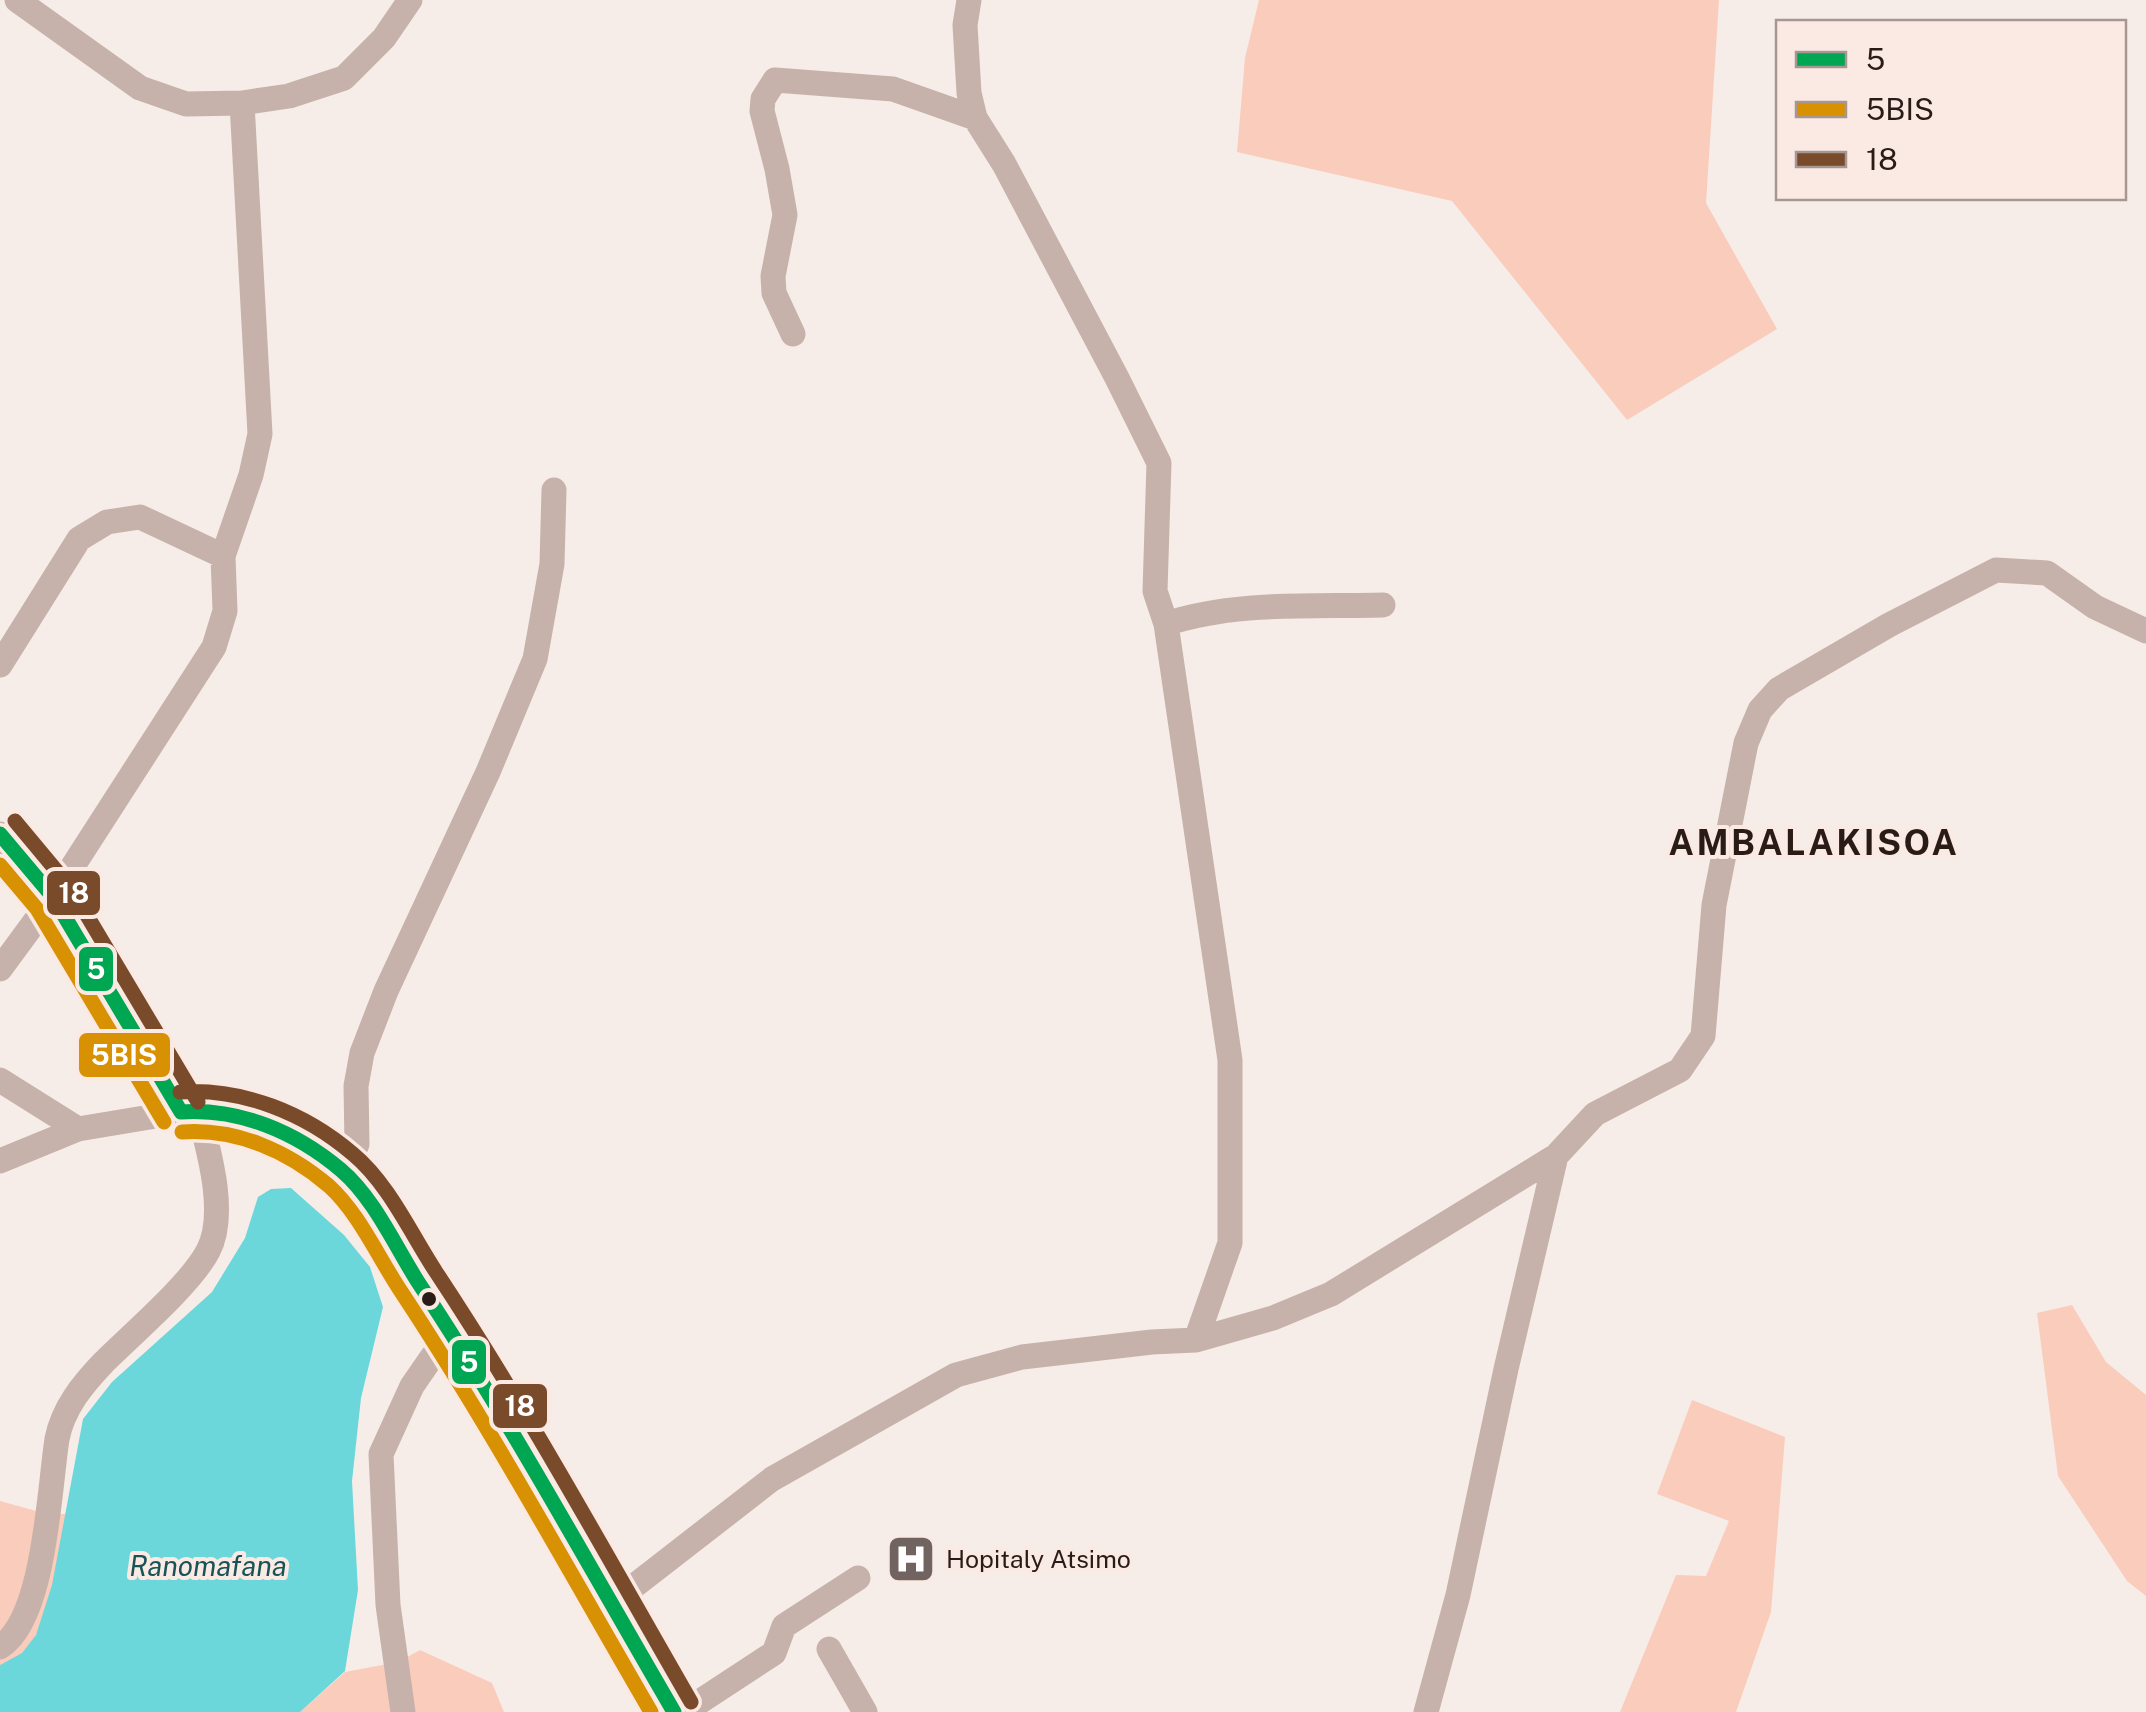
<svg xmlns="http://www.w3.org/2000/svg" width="2146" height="1712" viewBox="0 0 2146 1712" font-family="'Public Sans',sans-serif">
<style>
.green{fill:#faccbb}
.water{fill:#6bd7da}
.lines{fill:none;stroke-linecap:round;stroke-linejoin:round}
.minor{stroke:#c6b2aa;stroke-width:25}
.bus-1-casing{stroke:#fbeae4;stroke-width:22}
.bus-2-casing{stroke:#fbeae4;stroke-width:22}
.bus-3-casing{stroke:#fbeae4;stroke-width:22}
.bus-1{stroke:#00a651;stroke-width:15}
.bus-2{stroke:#d89103;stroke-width:15}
.bus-3{stroke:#7a4b2a;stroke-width:15}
.bus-dot{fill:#291b16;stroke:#fbeae4;stroke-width:4}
.labels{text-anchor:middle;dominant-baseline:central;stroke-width:8;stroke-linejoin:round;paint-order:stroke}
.poi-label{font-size:25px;fill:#291b16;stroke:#fbeae4;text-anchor:start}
.water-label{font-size:28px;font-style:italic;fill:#165458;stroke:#fbeae4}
.district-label{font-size:35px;font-weight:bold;letter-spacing:2.5px;fill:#291b16;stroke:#fbeae4}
.line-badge{stroke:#fbeae4;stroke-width:4}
.badge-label{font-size:28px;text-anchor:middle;font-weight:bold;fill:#fff}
</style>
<rect width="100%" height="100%" fill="#f6ede9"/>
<path class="green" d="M1259 0H1719L1706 203 1777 329 1627 420 1452 201 1237 152 1245 58Z
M2072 1305 2106 1362 2146 1395V1596L2127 1581 2058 1476 2037 1313Z
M1692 1400 1785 1437 1771 1612 1736 1712H1620L1676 1575 1706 1576 1729 1521 1657 1494Z
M0 1501 47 1514H66C59 1551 51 1630 21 1654 15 1658 6 1661 0 1665Z
M420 1650 492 1683 504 1712H300L345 1672 398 1662Z"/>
<path class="water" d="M291 1188 344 1235 370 1267 383 1307 361 1398 352 1481 358 1590 345 1671 300 1712H0V1665L22 1653 36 1635 52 1585 83 1419 112 1382 212 1292 245 1238 258 1197 271 1189Z"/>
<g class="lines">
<path class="minor" d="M17 0 140 88 186 104 242 103 289 96 344 78 384 38 410 0
M969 0 965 25 969 93 975 118 1004 164 1117 378 1159 463 1155 591 1166 624 1230 1060V1243L1196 1340
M793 334 774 293 773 276 785 215 777 169 762 111 763 99 775 80 893 89 975 118
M1166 624C1234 601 1311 607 1383 605
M0 665 79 539 107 522 140 517 223 556
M0 834 53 897 181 1112
M0 969 53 897 214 647 225 611 223 556 251 475 260 434 242 103
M0 1080 78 1129
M0 1161 78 1129 198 1109 237 1116 283 1132 345 1172 457 1339 674 1712
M345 1172 357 1144 356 1086 362 1053 386 991 488 772 535 659 552 564 554 490
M611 1604 772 1479 956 1375 1022 1357 1152 1342 1196 1340 1273 1318 1331 1294 1556 1156 1595 1114 1680 1070 1703 1036 1714 905 1746 743 1760 710 1779 689 1889 625 1996 570 2047 573 2095 607 2146 631
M0 1647C45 1619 49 1490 57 1439 63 1408 83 1384 104 1362 132 1334 191 1284 208 1251 228 1214 208 1148 198 1109
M829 1649 865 1712
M403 1712 388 1605 381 1454 412 1386 432 1357 457 1339
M684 1712 774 1653 784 1626 858 1578
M1426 1712 1458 1595 1506 1369 1556 1156"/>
<g class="bus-1-casing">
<path id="bus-1" d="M0 834 53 897 181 1112
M181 1112C240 1108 296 1132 341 1170 374 1198 395 1246 418 1282 510 1421 590 1568 674 1712"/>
</g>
<g class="bus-2-casing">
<path id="bus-2" d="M0 865 37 909 164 1122
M182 1132C236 1128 288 1151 329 1186 359 1213 379 1259 402 1293 491 1428 569 1571 651 1712"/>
</g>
<g class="bus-3-casing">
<path id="bus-3" d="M15 821 70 887 198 1102
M180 1092C243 1088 305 1113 353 1154 389 1184 411 1234 436 1272 528 1411 608 1558 691 1702"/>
</g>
<use href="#bus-1" class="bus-1"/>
<use href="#bus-2" class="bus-2"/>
<use href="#bus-3" class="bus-3"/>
</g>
<defs>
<g id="hospital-square" transform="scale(2.5)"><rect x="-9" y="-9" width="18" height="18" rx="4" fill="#716460" stroke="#fbeae4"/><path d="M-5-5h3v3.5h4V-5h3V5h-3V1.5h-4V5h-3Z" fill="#fff"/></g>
</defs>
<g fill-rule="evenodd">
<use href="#hospital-square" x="911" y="1559"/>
</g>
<circle class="bus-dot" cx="429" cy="1299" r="9"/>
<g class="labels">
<g class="poi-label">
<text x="946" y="1559">Hopitaly Atsimo</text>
</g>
<g class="water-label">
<text x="208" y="1565">Ranomafana</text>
</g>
<g class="district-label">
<text x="1814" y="842">AMBALAKISOA</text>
</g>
</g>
<g class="line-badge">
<rect x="45" y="869" width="57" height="48" rx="10" fill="#7a4b2a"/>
<rect x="77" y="945" width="38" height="48" rx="10" fill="#00a651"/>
<rect x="77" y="1031" width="95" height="48" rx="10" fill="#d89103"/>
<rect x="450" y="1338" width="38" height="48" rx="10" fill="#00a651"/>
<rect x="491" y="1382" width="58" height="48" rx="10" fill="#7a4b2a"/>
</g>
<g class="badge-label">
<text x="74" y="903">18</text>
<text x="96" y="979">5</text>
<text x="124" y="1065">5BIS</text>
<text x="469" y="1372">5</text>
<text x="520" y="1416">18</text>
</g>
<rect x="1776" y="20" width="350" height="180" fill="#fbeae4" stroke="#a79792" stroke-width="2.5"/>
<rect x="1796" y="52" width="50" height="15" fill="#00a651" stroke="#a79792" stroke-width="2.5"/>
<text x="1866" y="70" font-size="30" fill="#291b16">5</text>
<rect x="1796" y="102" width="50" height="15" fill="#d89103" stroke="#a79792" stroke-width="2.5"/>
<text x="1866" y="120" font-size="30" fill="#291b16">5BIS</text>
<rect x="1796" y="152" width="50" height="15" fill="#7a4b2a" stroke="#a79792" stroke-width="2.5"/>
<text x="1866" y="170" font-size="30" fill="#291b16">18</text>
</svg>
